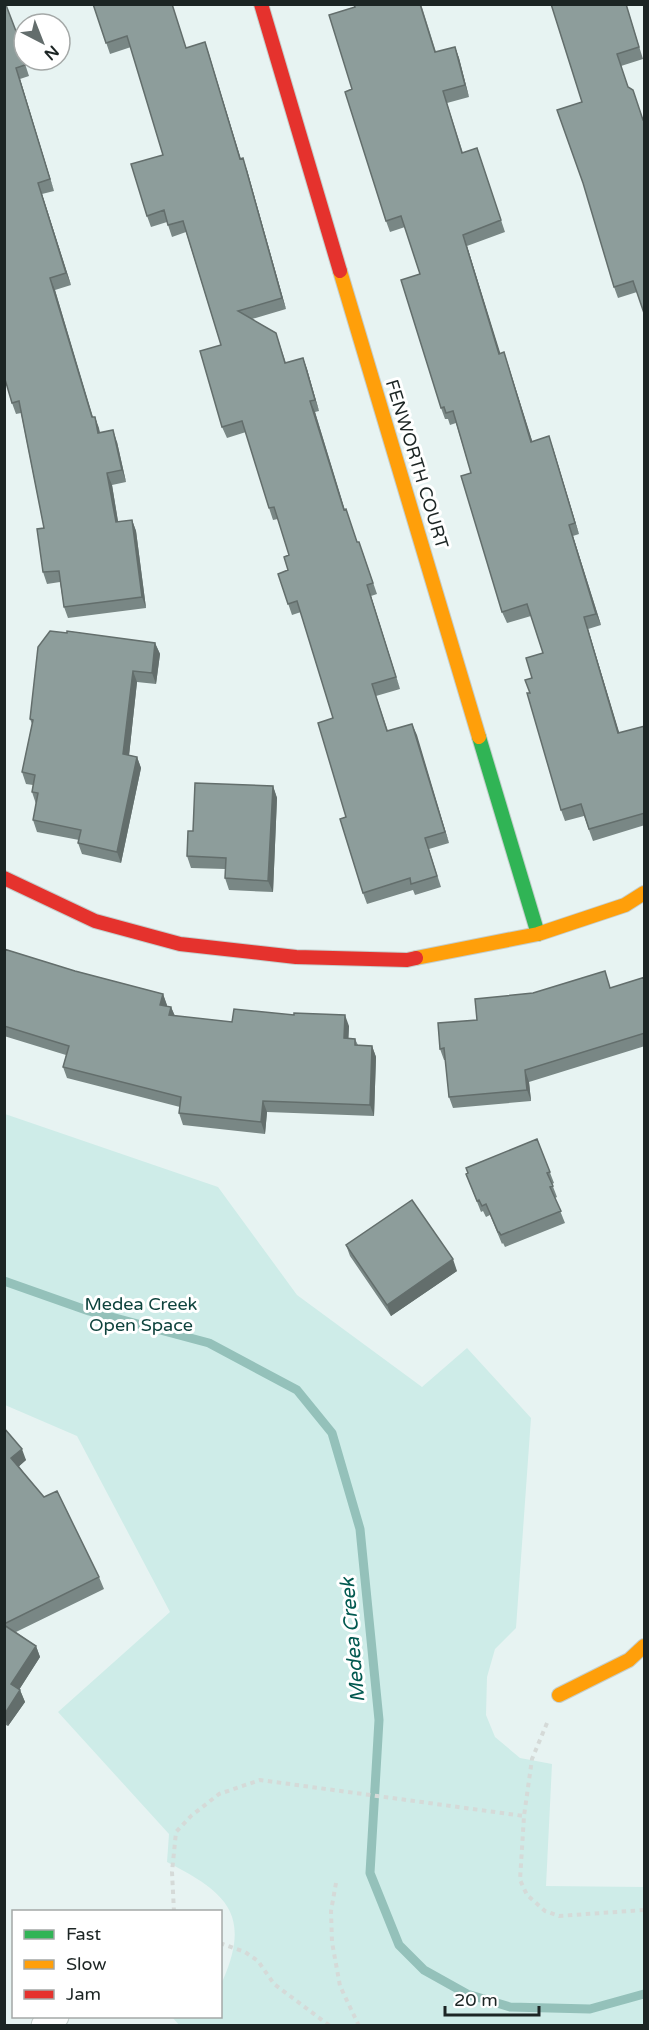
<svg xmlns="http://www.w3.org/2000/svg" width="649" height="2030" viewBox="0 0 649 2030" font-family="'Varela Round',sans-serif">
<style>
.green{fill:#ceece8}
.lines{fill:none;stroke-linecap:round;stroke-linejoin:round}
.stream{stroke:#94c1ba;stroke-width:9}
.street-casing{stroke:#c4cecc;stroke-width:29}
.fast-casing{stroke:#c4cecc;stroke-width:16}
.slow-casing{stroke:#c4cecc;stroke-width:16}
.jam-casing{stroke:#c4cecc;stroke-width:16}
.path{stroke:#d5dad8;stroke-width:4;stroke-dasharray:4.5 4.5;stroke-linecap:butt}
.street{stroke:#fbfdfd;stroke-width:27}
.fast{stroke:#30b455;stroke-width:14}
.slow{stroke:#ff9f0a;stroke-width:14}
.jam{stroke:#e5322d;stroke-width:14}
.wall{fill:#798785}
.shaded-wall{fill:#636e6c}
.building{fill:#8d9d9b;stroke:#636e6c;stroke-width:1.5}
.labels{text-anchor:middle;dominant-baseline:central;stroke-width:6;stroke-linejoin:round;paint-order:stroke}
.street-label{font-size:18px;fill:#1c2524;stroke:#fff}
.park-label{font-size:18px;fill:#0e433d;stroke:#fff}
.water-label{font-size:20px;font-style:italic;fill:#025950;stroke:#fff}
</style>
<rect width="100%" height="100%" fill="#e7f3f2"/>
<path class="green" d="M5 1114 218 1187 297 1295 422 1387 467 1348 531 1418 516 1628 495 1649 487 1677 486 1715 495 1737 520 1758 552 1764 546 1886 644 1887V2025L180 2026 172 2017 220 2016 221 1982 223 1980C252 1913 225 1892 167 1862L169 1834 58 1712 170 1612 77 1436 5 1405Z"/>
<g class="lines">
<path class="stream" d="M4 1281 89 1311 209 1343 297 1390 332 1433 360 1529 379 1720 370 1873 399 1945 424 1970 467 1994 510 2007 590 2009 644 1994"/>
<g class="street-casing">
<path id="street" d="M45 2026 55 2016"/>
</g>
<g class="fast-casing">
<path id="fast" d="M479 737 538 934"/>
</g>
<g class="slow-casing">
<path id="slow" d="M340 271 479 737
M416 958 538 934 625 905 644 893
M559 1695 629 1660 644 1646"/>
</g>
<g class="jam-casing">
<path id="jam" d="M261 4 340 271
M4 878 95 921 180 944 296 957 407 960 416 958"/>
</g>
<path class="path" d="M547 1723 532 1759 524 1816 520 1880 527 1895 545 1911 559 1916 644 1910
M336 1883 331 1911 332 1942 340 1986 359 2026
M174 1912 172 1872 176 1832 191 1816 219 1794 260 1780 524 1816
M220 1943 245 1952 258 1961 274 1984 330 2026"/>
<use href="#street" class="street"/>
<use href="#fast" class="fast"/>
<use href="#slow" class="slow"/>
<use href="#jam" class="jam"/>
</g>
<path class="wall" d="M93 4 186 48 205 42 241 159 247 170 286 309 252 319 276 333 286 363 303 358 307 369 319 411 315 412 345 510 350 521 357 542 363 553 377 594 371 596 400 689 376 696 388 731 412 724 449 843 429 849 441 887 415 895 413 890 367 904 363 893 346 817 333 718 301 612 292 615 278 574 288 570 289 555 278 519 273 520 269 508 246 432 227 438 222 427 221 345 186 232 172 237 167 222 151 227 147 216 163 155 131 47 110 54Z
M354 4H421L436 52 455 47 459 58 469 97 447 103 463 153 477 148 505 232 467 246 500 354 504 352 532 441 553 448 579 534 573 536 601 625 588 629 619 733 645 726V825L593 841 584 816 565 821 561 810 530 693 532 678 543 653 531 616 507 623 502 612 471 473 456 423 450 425 448 419H445L441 408 420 274 405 227 390 232 386 221 352 89 355 7Z
M551 4H626L643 59 621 66 637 292 618 298 614 287 582 102Z
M4 5 23 50 22 55 29 76 20 79 54 191 42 194 71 285 55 290 93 417H95L100 433 117 442 126 482 112 485 118 522 132 520 136 531 146 608 68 618 64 607 60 582 47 584 43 572 44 528 21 413 16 414 12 403Z
M155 643 160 654 156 684 137 682 129 755 137 757 141 768 121 863 82 854 78 843 79 840 37 832 33 820 36 804 32 792 33 785 26 784 22 772 32 724 30 719Z
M273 786 277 798 273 892 229 890 225 878V869L191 868 187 856 193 831Z
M4 949 75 971 163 994 167 1006 171 1007 175 1016 232 1022 349 1026 348 1039H355L358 1045 372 1046 376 1057 374 1116 267 1112 265 1134 183 1125 179 1113 180 1107 67 1078 63 1067 66 1055 4 1036Z
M645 977V1046L529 1082 531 1101 453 1108 449 1097 446 1060H444L440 1049 477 1020 611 988Z
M537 1139 554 1183 552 1184 557 1197 555 1198 565 1223 505 1247 503 1243 502 1244 490 1215 486 1217 483 1211 481 1212 466 1174Z
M346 1245 457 1271 391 1316 350 1256Z
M4 1428 26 1460 19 1466 99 1577 104 1589 16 1632 36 1646 40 1657 19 1690H20L25 1702 8 1726 4 1724Z"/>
<path class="shaded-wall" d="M19 39 23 50 22 55 29 76 18 44Z
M205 42 209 54 244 170 240 159Z
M455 47 459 58 469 97 465 85Z
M16 68 20 79 54 191 50 179Z
M243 158 247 170 286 309 282 298Z
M38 183 42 194 71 285 66 273Z
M463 235 467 246 504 365 499 354Z
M50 278 55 290 96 429 92 417Z
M504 352 508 364 536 453 531 442Z
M303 358 307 369 319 411 315 400Z
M310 401 315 412 348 521 344 510Z
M95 417 99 428 102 444 98 433Z
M113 430 117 442 126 482 122 470Z
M549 436 553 448 579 534 575 523Z
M107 473 112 485 120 533 116 522Z
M132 520 136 531 146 608 142 597Z
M569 525 573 536 601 625 596 614Z
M367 585 371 596 400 689 396 677Z
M584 617 588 629 623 745 618 733Z
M155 643 160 654 156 684 152 673Z
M133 671 137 682 128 765 123 754Z
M412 724 417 735 449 843 445 832Z
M137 757 141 768 121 863 117 852Z
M273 786 277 798 273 892 268 881Z
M163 994 167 1005 165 1016 160 1005Z
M171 1007 176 1019 169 1015Z
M345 1015 349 1026 348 1050 344 1038Z
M372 1046 376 1057 374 1116 370 1105Z
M525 1070 529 1082 531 1101 527 1090Z
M263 1101 267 1112 265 1134 261 1122Z
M453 1259 457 1271 391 1316 387 1305Z
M22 1449 26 1460 16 1469 11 1458Z
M36 1646 40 1657 15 1696 11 1684Z
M20 1690 25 1702 8 1726 4 1715Z"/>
<path class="building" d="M93 4H172L186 48 205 42 240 159 243 158 282 298 238 311 276 333 285 363 303 358 315 400 310 401 344 510 346 509 357 542H359L373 583 367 585 396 677 372 684 387 731 412 724 445 832 425 838 437 876 411 884 410 878 363 893 340 819 346 817 318 723 333 718 297 601 288 604 278 574 288 570 284 557 289 555 274 507 269 508 242 421 222 427 200 351 221 345 183 221 168 225 164 210 147 216 131 164 163 155 127 36 106 43Z
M354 4H420L435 52 455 47 465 85 443 91 462 153 477 148 501 220 463 235 499 354 504 352 531 442 549 436 575 523 569 525 596 614 584 617 618 733 645 726V813L589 829 581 804 561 810 527 693H530L525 680 532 678 526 658 543 653 527 604 502 612 461 476 471 473 453 411 446 413 444 407 441 408 401 280 420 274 401 216 386 221 345 92 352 89 329 15 355 7Z
M551 4H626L639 47 617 54 628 87 633 90 643 120H645V316L633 281 614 287 583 183 557 110 582 102Z
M4 5H6L19 39 18 44 25 65 16 68 50 179 38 183 66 273 50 278 92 417H95L98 433 113 430 122 470 107 473 116 522 132 520 142 597 64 607 59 571 43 572 37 529 44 528 19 401 12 403 4 376Z
M50 631 67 633V631L155 643 152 673 133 671 123 754 137 757 117 852 78 843 81 830 33 820 38 793 32 792 35 775 22 772 33 720 30 719 38 647Z
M195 783 273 786 268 881 225 878 226 858 187 856 188 831H193Z
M4 949 75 971 163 994 160 1005 171 1007 169 1015 232 1022 234 1009 294 1015V1013L345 1015 344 1038 355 1039V1045L372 1046 370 1105 263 1101 261 1122 179 1113 181 1097 63 1067 69 1046 4 1026Z
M605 971 610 988 645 977V1033L525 1070 527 1090 449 1097 444 1048 440 1049 438 1023 477 1020 475 999 533 993Z
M537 1139 550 1172 547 1173 553 1186 550 1187 561 1211 501 1235 499 1232H498L486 1204 482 1206 479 1200 477 1201 466 1174 468 1173 466 1168Z
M412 1200 453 1259 387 1305 346 1245Z
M4 1428 22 1449 11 1458 44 1497 57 1491 99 1577 4 1624Z
M4 1625 36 1646 11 1684 20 1690 4 1715Z"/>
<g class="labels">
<g class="street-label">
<text transform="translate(417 464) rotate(73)">FENWORTH COURT</text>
</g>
<g class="park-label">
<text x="141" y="1304">Medea Creek<tspan x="141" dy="21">Open Space</tspan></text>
</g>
<g class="water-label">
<text transform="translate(353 1640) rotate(-95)">Medea Creek</text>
</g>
</g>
<rect width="649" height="2030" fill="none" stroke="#1c2524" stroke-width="12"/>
<rect x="12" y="1910" width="210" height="108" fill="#ffffff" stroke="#a4a8a7" stroke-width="1.5"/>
<rect x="24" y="1930" width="30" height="9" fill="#30b455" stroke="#a4a8a7" stroke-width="1.5"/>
<text x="66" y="1940" font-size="18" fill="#1c2524">Fast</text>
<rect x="24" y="1960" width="30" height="9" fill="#ff9f0a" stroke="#a4a8a7" stroke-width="1.5"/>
<text x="66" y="1970" font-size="18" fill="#1c2524">Slow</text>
<rect x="24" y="1990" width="30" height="9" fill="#e5322d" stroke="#a4a8a7" stroke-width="1.5"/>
<text x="66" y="2000" font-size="18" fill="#1c2524">Jam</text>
<g transform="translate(42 42) rotate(138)"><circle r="28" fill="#ffffff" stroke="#a4a8a7" stroke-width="1.5"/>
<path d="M0-4.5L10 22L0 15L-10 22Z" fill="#636d6c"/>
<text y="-9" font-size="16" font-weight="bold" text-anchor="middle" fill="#1c2524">N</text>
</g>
<path d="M445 2006v9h94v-9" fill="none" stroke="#1c2524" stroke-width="3"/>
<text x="454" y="2006" font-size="18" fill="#1c2524" stroke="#ffffff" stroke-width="4.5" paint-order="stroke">20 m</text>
</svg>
